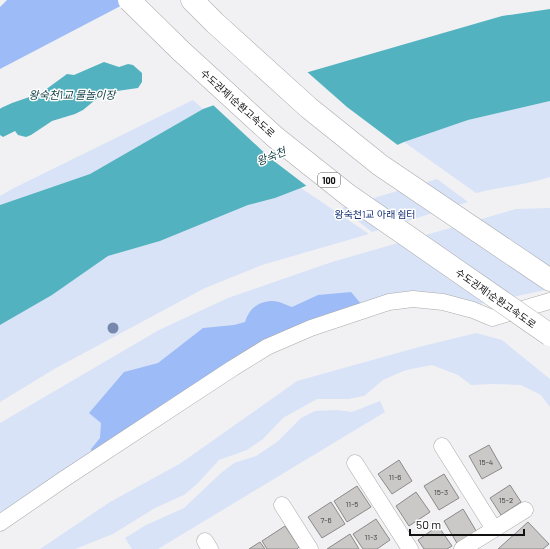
<svg xmlns="http://www.w3.org/2000/svg" width="550" height="549" viewBox="0 0 550 549" font-family="Barlow,'Noto Sans KR',sans-serif">
<style>
.green{fill:#d8e3f7}
.forest{fill:#9dbbf7}
.water{fill:#53b2bf}
.pier{fill:#f1f1f3}
.building{fill:#cac9c8;stroke:#8b8a89}
.lines{fill:none;stroke-linecap:round;stroke-linejoin:round}
.minor-casing{stroke:#a9aaab;stroke-width:17}
.motorway-casing{stroke:#a9aaab;stroke-width:23}
.minor{stroke:#fff;stroke-width:16}
.motorway{stroke:#fff;stroke-width:22}
.motorway-bridge-casing{stroke:#a9aaab;stroke-width:23;stroke-linecap:butt}
.motorway-bridge{stroke:#fff;stroke-width:22}
.tree{fill:#7787ad}
.labels{text-anchor:middle;dominant-baseline:central;stroke-width:3;stroke-linejoin:round;paint-order:stroke}
.number-label{font-size:8px;fill:#3f3f3f}
.shield{fill:#fff;stroke:#585858;stroke-width:1}
.shield-label{font-size:9px;font-weight:bold;fill:#111}
.street-label{font-size:10px;fill:#111;stroke:#fff}
.park-label{font-size:10px;fill:#133073;stroke:#fff}
.water-label{font-size:11px;font-style:italic;fill:#0e3b41;stroke:#fff}
</style>
<rect width="100%" height="100%" fill="#f1f1f3"/>
<path class="green" d="M193 100 203 109 90 174 0 205V196L12 189Z
M550 101V177C526 185 500 187 476 193L404 142 468 120Z
M437 179 468 202 372 232 341 208Z
M301 188 369 234 262 265 205 288 56 368 0 402V325L52 295 108 256 160 241 248 205 275 198Z
M550 208V289L470 306 419 296 259 345 0 517V423L159 330 228 298 332 262 516 209Z
M476 333 502 340 550 379V407L541 395 521 385 493 384 471 385 458 375 432 365 406 370 383 380 364 396 348 399H317L283 418 263 439 247 450 219 460 198 483 184 495 155 508 113 534 75 549H40L110 502 181 463 297 381 419 347Z
M380 401 385 412 158 549H132L125 538 146 525 184 508 221 473 234 463 256 456 277 442 301 418 315 411 337 410 352 412Z"/>
<path class="forest" d="M7 0H132L0 69V7Z
M351 292 362 305 259 345 92 456 91 449 100 438 101 423 89 413 124 372 158 363 203 328 234 325 245 322C249 309 258 301 273 301 279 301 286 305 292 307L318 295Z"/>
<path class="water" d="M550 9V101L468 120 404 142 301 188 275 198 248 205 160 241 108 256 52 295 0 325V205L90 174 203 109 305 73 502 16Z
M104 62 119 67 128 64 133 65 142 73V82L138 88 110 92 100 96 83 110 75 114 52 121 31 135 26 137 18 135 15 131 3 137 0 135V109L1 108 12 103 41 93 67 74 74 75Z"/>
<path class="pier" d="M305 70 347 107 399 146 308 187 270 158 212 104Z"/>
<path class="building" d="M489 445 502 468 482 479 469 456Z
M399 460 412 481 392 494 378 474Z
M444 474 459 498 439 510 424 486Z
M510 485 521 502 501 515 490 498Z
M357 486 371 507 347 522 334 501Z
M416 492 430 512 409 526 396 506Z
M331 502 345 524 322 538 308 517Z
M463 509 478 534 458 545 444 521Z
M376 519 390 540 377 549H363L353 534Z
M528 522 549 544 543 549H498Z
M285 526 299 547 297 549H267L262 541Z
M438 526 452 546 447 549H424L418 540Z
M350 534 359 549H327Z
M260 542 265 549H249Z"/>
<g class="lines">
<g class="minor-casing">
<path id="minor" d="M442 446 494 529
M355 463 410 549
M282 505 310 549
M0 523 64 479 233 368 267 347 311 328 389 302 413 299 443 302 473 310 492 318 550 301
M205 541 210 549
M462 549 525 510"/>
</g>
<g class="motorway-casing">
<path id="motorway" d="M192 0 215 23 309 108 380 165 550 280"/>
</g>
<use href="#minor" class="minor"/>
<use href="#motorway" class="motorway"/>
<g class="motorway-bridge-casing">
<path id="motorway-bridge" d="M129 0 181 51 275 137 348 195 550 335"/>
</g>
<use href="#motorway-bridge" class="motorway-bridge"/>
</g>
<circle class="tree" cx="113" cy="328" r="5.5"/>
<g class="labels">
<g class="number-label">
<text x="486" y="462">15-4</text>
<text x="395" y="477">11-6</text>
<text x="441" y="492">15-3</text>
<text x="506" y="500">15-2</text>
<text x="352" y="504">11-5</text>
<text x="326" y="520">7-6</text>
<text x="371" y="537">11-3</text>
</g>
<rect class="shield" x="318" y="173" width="22" height="14" rx="3"/>
<g class="shield-label">
<text x="329" y="180">100</text>
</g>
<g class="street-label">
<text transform="translate(238 103) rotate(42)">수도권제1순환고속도로</text>
<text transform="translate(496 298) rotate(35)">수도권제1순환고속도로</text>
</g>
<g class="park-label">
<text x="375" y="214">왕숙천1교 아래 쉼터</text>
</g>
<g class="water-label">
<text x="72" y="94">왕숙천1교 물놀이장</text>
<text transform="translate(271 156) rotate(-22)">왕숙천</text>
</g>
</g>
<path d="M410 529v6h114v-6" fill="none" stroke="#111111" stroke-width="2"/>
<text x="416" y="529" font-size="12" fill="#111111" stroke="#ffffff" stroke-width="3" paint-order="stroke">50 m</text>
</svg>
